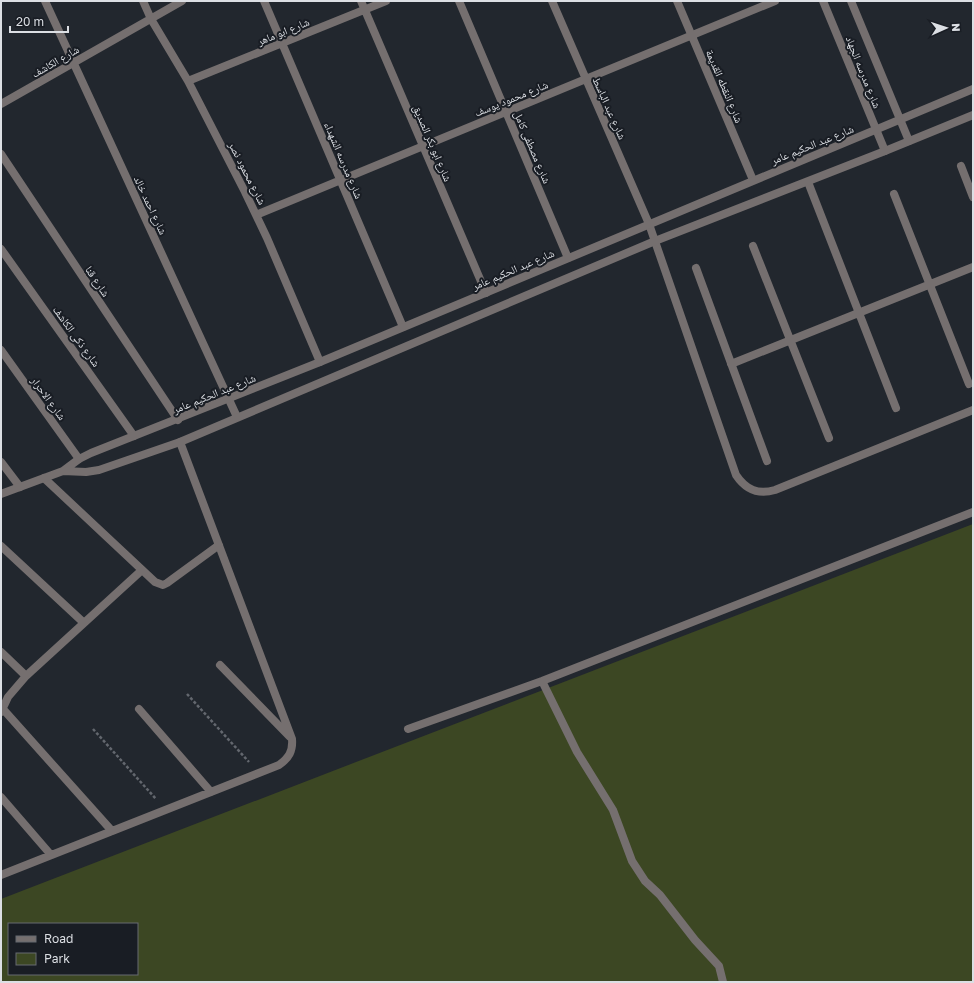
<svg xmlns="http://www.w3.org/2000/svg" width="974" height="983" viewBox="0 0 974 983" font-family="'Golos Text','Noto Naskh Arabic',sans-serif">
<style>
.green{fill:#3c4723;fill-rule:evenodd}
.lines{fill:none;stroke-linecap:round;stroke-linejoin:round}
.path{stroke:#63676e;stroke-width:2.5;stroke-dasharray:3 2;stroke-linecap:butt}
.minor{stroke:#756f6f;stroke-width:8}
.tertiary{stroke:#756f6f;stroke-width:8}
.labels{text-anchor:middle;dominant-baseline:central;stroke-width:4;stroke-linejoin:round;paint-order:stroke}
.street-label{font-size:11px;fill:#dcdfe4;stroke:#191d24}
</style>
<rect width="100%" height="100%" fill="#22272e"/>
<path class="green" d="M973 524V982H1V899ZM9 924H137V974H9Z"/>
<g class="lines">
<path class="path" d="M187 694 249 762
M93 729 156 799"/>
<path class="minor" d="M45 1 237 417
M143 1 151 19 188 81 245 192 267 238 320 362
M264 1 403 327
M361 1 486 293
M459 1 568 258
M552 1 649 224 736 475C746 490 758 495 775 490L973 410
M677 1 753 180
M823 1 885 151
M851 1 909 141
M188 81 386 1
M1 104 182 1
M1 154 178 420
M961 166 973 197
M808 182 896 408
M894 194 969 384
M256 215 775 1
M753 246 829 438
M1 249 134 436
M696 268 767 461
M1 350 79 459
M731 364 973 267
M1 462 20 487
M44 478 155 582 163 585 167 583 219 545
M1 546 84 623
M1 652 26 676
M220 665 290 737
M542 681 577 752 613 810 632 861 645 881 660 895 695 940 719 966 723 982
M2 708 112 831
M139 709 211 792
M1 712 8 697 26 676 142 570
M408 729 542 681 973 512
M1 797 51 855
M1 875 279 765C289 758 293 751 292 739L180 442"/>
<path class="tertiary" d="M63 471 86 472 99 470 180 442 655 241 885 151 973 115
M1 494 63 471 79 459 91 453 320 362 973 89"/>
</g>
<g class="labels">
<g class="street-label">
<text transform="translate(283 31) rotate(-22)">شارع ابو ماهر</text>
<text transform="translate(55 61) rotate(-30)">شارع الكاشف</text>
<text transform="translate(864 72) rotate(68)">شارع مدرسه الجهاد</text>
<text transform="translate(725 86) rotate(67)">شارع النقطه القديمة</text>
<text transform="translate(511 98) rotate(-22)">شارع محمود يوسف</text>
<text transform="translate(610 108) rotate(66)">شارع عبد الباسط</text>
<text transform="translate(433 143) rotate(67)">شارع ابو بكر الصديق</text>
<text transform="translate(812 144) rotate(-22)">شارع عبد الحكيم عامر</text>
<text transform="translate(533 147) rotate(67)">شارع مصطفى كامل</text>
<text transform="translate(344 160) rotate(67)">شارع مدرسه الشهداء</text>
<text transform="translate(248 173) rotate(63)">شارع محمود نصر</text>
<text transform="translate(151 205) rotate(65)">شارع احمد خالد</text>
<text transform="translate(513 269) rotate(-23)">شارع عبد الحكيم عامر</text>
<text transform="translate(98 281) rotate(56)">شارع قنا</text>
<text transform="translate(77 336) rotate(54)">شارع ذكى الكاشف</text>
<text transform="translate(214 393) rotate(-22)">شارع عبد الحكيم عامر</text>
<text transform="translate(49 398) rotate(54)">شارع الاحرار</text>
</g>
</g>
<rect width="974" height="983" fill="none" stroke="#dcdfe4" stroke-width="4"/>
<rect x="8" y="923" width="130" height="52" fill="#191d24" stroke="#676b71"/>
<rect x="16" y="936" width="20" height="6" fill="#756f6f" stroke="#676b71"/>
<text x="44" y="943" font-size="12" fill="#dcdfe4">Road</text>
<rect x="16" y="953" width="20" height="12" fill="#3c4723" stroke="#676b71"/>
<text x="44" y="963" font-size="12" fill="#dcdfe4">Park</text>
<g transform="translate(946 28) rotate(87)" stroke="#191d24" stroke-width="3" paint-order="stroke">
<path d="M0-3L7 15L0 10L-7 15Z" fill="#dcdfe4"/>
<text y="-6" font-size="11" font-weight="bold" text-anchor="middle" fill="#dcdfe4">N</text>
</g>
<path d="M10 26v6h58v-6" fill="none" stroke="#dcdfe4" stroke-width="2"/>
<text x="16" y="26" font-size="12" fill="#dcdfe4" stroke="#191d24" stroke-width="3" paint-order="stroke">20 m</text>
</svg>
